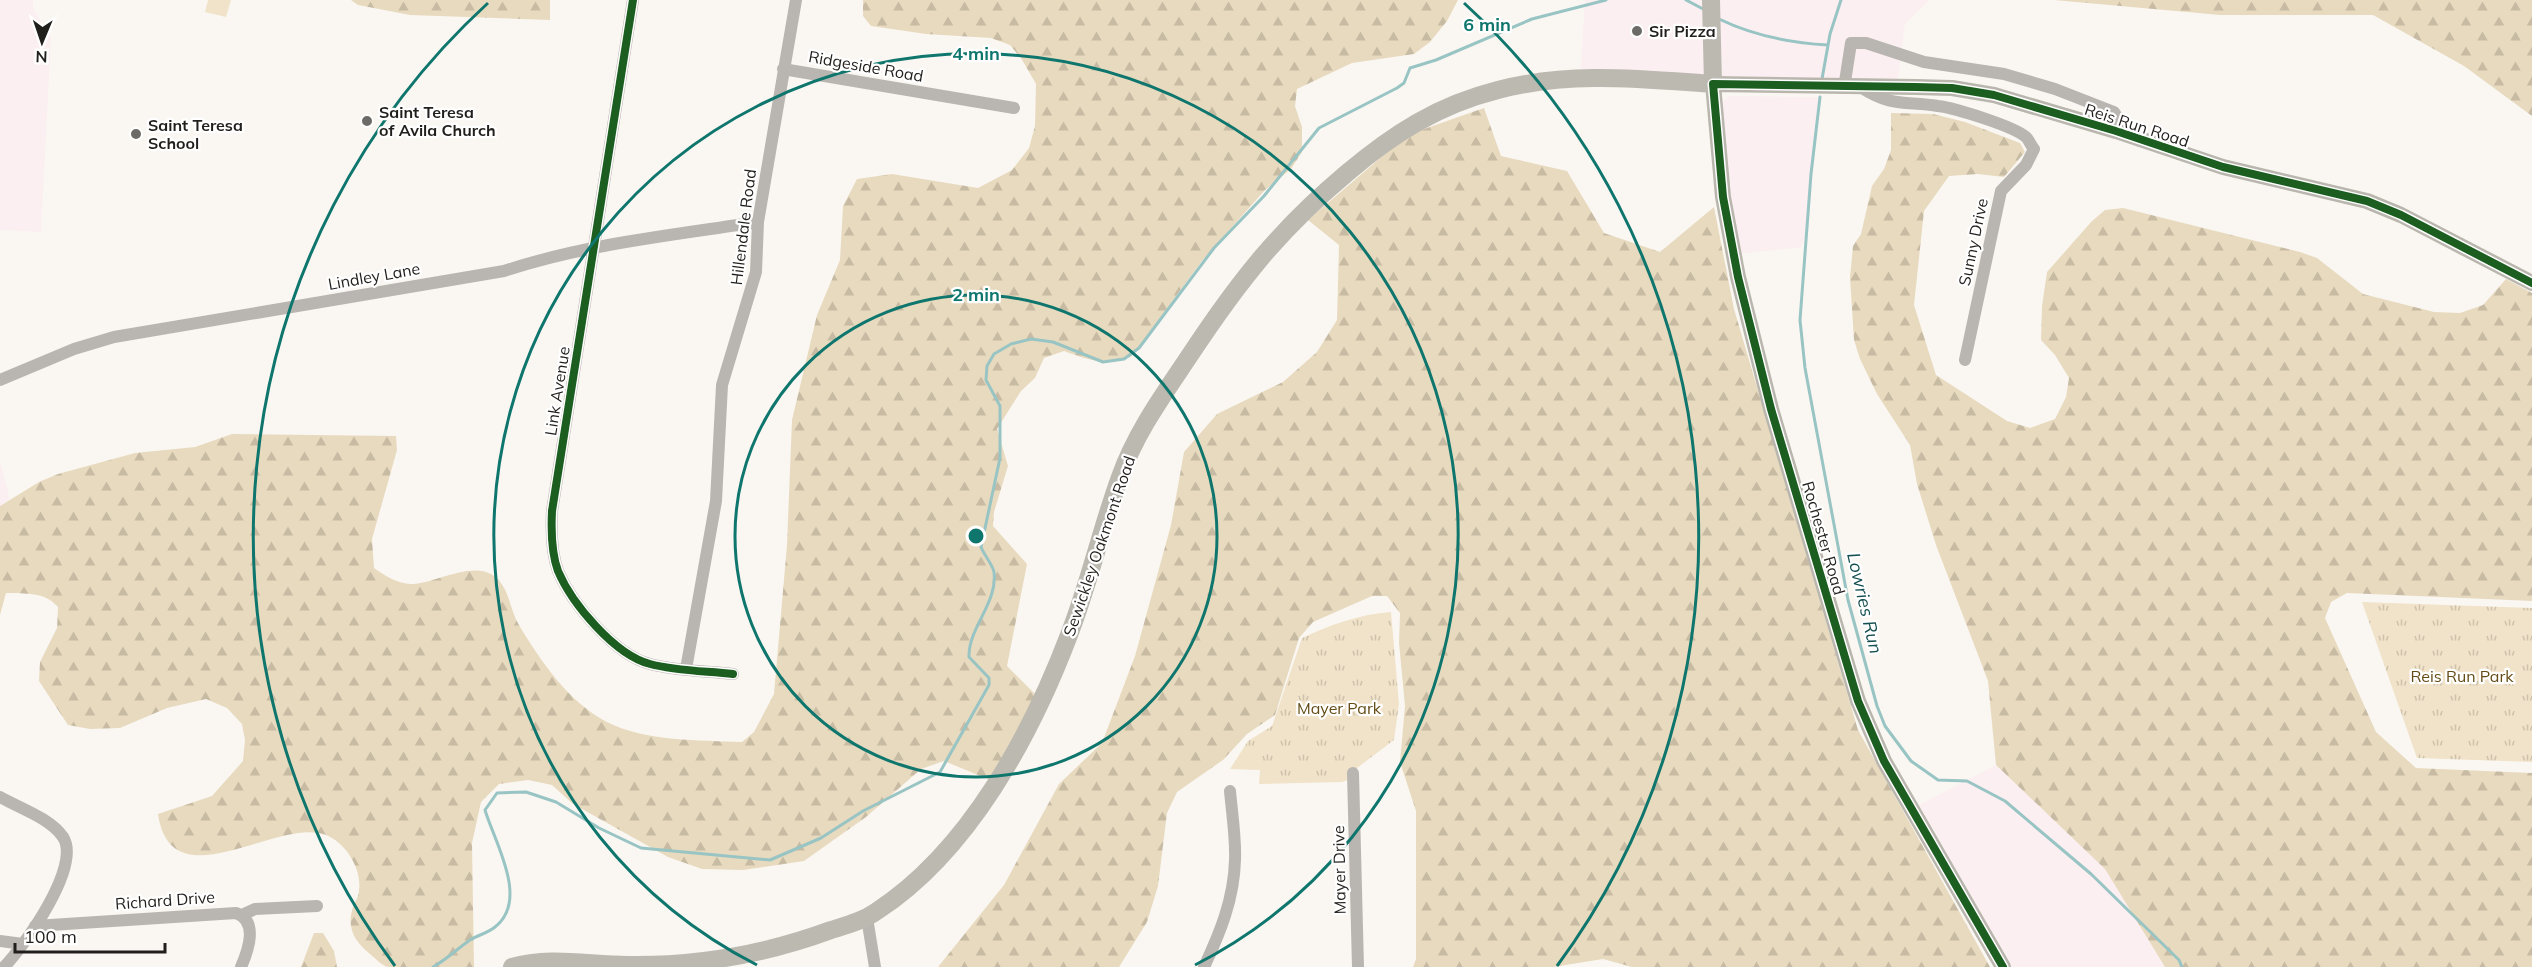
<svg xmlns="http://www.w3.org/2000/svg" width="2532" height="967" viewBox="0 0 2532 967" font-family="Mulish,sans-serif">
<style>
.commercial{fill:#fbeff1}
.grass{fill:#f1e3c9}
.forest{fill:url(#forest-firs)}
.park{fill:url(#park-tufts)}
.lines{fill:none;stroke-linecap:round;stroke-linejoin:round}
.stream{stroke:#98c4c4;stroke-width:3}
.street{stroke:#b9b6b1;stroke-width:12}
.secondary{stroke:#b9b6ae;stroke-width:16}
.primary{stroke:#bcb9b1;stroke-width:18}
.cycleway-casing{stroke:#fff;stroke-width:11}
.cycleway{stroke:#1b5e20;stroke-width:8}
.ring{fill:none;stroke:#0f766e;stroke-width:3}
.poi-dot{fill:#6d6b67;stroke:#fff;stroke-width:2}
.labels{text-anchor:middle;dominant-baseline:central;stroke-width:4.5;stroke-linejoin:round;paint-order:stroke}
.poi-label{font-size:16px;font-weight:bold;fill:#211f1c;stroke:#fff;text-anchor:start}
.street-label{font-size:16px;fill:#211f1c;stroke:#fff}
.park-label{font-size:16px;fill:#644c16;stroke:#fff}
.water-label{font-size:18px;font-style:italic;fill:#154e50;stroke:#fff}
.centre{fill:#0f766e;stroke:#fff;stroke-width:3}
.ring-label{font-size:18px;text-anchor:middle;font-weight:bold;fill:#0f766e;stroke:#fff;stroke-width:4.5;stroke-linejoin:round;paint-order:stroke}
</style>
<defs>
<pattern id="forest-firs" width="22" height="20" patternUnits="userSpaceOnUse" patternTransform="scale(1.5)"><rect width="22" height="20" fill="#e8dabf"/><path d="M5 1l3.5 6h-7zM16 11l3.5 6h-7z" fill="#c7bba4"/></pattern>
<pattern id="park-tufts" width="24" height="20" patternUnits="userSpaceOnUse" patternTransform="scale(1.5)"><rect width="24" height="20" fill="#f1e3c9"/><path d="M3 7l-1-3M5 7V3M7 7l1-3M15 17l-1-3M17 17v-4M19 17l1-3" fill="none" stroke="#cec2ac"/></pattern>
</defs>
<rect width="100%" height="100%" fill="#faf7f2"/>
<path class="commercial" d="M0 0H33V8L51 38 41 232 0 230Z
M1585 0H1930L1905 24 1897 87 1580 77Z
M1730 96 1818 97 1809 221 1802 247 1739 254 1723 141V101Z
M0 461 10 499 0 506Z
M1996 765 2105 869 2165 967H2011L1919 805Z"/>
<path class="grass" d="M208 0H231L226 17 205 12Z"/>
<path class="forest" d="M351 0H550V20L410 15 358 5Z
M863 0H1458L1447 21 1430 42 1414 54 1352 63 1297 89 1295 106 1302 127V152L1291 169 1265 190 1202 261 1131 357C1106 366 1088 360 1064 351L1044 358 1035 378 1021 391 997 429 1008 466 994 512 993 526 1027 564 1007 666 1041 700 995 782 944 761 921 769 866 817 804 861 743 870 702 869 668 857 573 804 552 785 528 780 499 784 481 802 472 843 474 967C448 967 413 967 388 967 382 966 375 958 370 954 355 942 346 928 353 907 355 902 359 896 359 890 362 869 346 843 326 835 278 816 171 904 158 814L212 796 243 761 245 740 242 724 227 708 206 699 167 708 120 728 90 729 68 725 39 681 40 662 57 628 58 607C44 591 25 594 6 593L0 615V506L39 482 58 474 135 453 195 447 232 434 396 436 397 450 372 539 374 568C384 575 398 584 411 584 433 584 469 562 491 574 509 584 509 608 519 625 540 660 568 702 607 722 646 742 699 740 742 742L754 732 774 694 787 545 792 420 817 315 840 260 843 206 857 179 892 174 978 188 1012 170 1029 148 1035 126 1036 84 1021 58 1010 45 991 38 926 34 871 26 863 16Z
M2054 0H2532V116L2464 66 2373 15H2220Z
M1484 108 1501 156 1567 171 1604 233 1660 252 1714 207 1734 309 1858 730 1990 967H1632L1603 959 1553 967H1413L1416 959V811L1400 762 1405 706 1399 643 1400 613 1387 596H1372L1313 622 1299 638 1275 715 1247 734 1223 760 1177 792 1167 813 1158 886 1147 922 1119 967H938L1004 885 1059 784 1102 743 1135 656 1171 525 1184 452 1217 414 1283 382 1317 352 1337 320 1339 245 1308 220 1407 135Z
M1891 113 1933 114 1965 122 2020 143 2025 152 2004 177 1978 174 1949 176 1924 211 1914 305 1936 375 2007 421 2030 428 2055 419 2066 397 2069 378 2055 355 2041 340 2042 306 2047 272 2092 221 2105 210 2123 208 2300 252 2317 258 2363 294 2434 312 2460 313 2483 305 2506 279 2532 293V601L2347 593 2331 602 2325 618 2376 732 2416 768 2532 773V967H2165L2105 869 1996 765 1988 681 1936 545 1917 484 1910 445 1877 394 1860 359 1854 340 1850 278 1853 246 1861 234 1872 186 1884 169 1891 150Z
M314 933H323L334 951 337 967H301Z"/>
<path class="park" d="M2362 602 2532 608V762L2417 758Z
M1391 612 1399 704 1394 740 1353 771V778L1342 782 1259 784 1260 770 1230 769 1248 741 1272 726 1302 638C1330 625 1360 614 1391 612Z"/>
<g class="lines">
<path class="stream" d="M1686 0 1703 9
M1719 19C1752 35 1792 43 1828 45
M1822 79 1830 34 1841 0
M1820 97 1811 174 1800 320 1805 368 1848 600 1877 706 1885 726 1911 761 1938 780 1967 781 2005 801 2091 874 2179 960 2182 967
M433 967C447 959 457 949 470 940 478 935 488 933 495 927 530 900 494 841 485 810L497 793 526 792 556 802 599 828 641 848 770 860 821 838 863 811 940 772 989 685V678L969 657C968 628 998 603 994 572 993 565 984 555 981 547L1000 458V406L986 380 987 366 994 354 1011 344 1031 339 1053 342 1103 362 1124 359 1139 348 1214 248 1264 196 1319 128 1397 88 1404 83 1410 68 1436 60 1532 19 1606 0"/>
<path class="street" d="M633 0 552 511C551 531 551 552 558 571 572 604 615 655 650 664 676 671 706 671 733 674
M783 69 1014 108
M1844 88 1851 43H1866L1924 62 2004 74 2055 89 2114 112 2118 118 2116 131
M1862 88C1891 107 1906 101 1938 106 1955 108 2013 126 2026 137 2029 140 2031 146 2034 149L2026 165 2001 191 1965 360
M0 380 74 349 114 337 504 271C586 244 673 235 758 222
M686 669 716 501 722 385 756 272 758 222 796 0
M1353 773 1358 967
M0 797C19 808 50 818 63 837 82 866 25 945 4 967
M242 915 255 909 317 906
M867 918 875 967
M35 926 236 913C259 921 248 951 241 967
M0 941 23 944
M1204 967C1220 933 1234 899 1235 860 1236 838 1232 814 1230 791"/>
<path class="secondary" d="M2003 967 1884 761 1858 701 1771 409 1738 277 1723 197 1713 84 1916 87 1952 88 1994 95 2116 131 2223 167 2367 201 2401 215 2532 283"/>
<path class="primary" d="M512 967C550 956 589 965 628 965 698 966 766 954 831 930 847 925 863 921 877 911 969 851 1031 735 1069 635 1089 584 1101 529 1120 477 1136 432 1164 394 1190 355 1239 281 1279 230 1347 173 1393 134 1438 105 1498 90 1570 71 1640 79 1713 84L1711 0"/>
<g class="cycleway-casing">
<path id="cycleway" d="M633 0 552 511C551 531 551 552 558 571 572 604 615 655 650 664 676 671 706 671 733 674
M2003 967 1884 761 1858 701 1771 409 1738 277 1723 197 1713 84 1916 87 1952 88 1994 95 2116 131 2223 167 2367 201 2401 215 2532 283"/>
</g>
<use href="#cycleway" class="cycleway"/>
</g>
<g class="ring">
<circle cx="976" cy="536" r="241"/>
<path d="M757 965A482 482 0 1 1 1195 965"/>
<path d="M395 966A723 723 0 0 1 488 3M1464 3A723 723 0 0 1 1557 966"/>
</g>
<g class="poi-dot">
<circle cx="1637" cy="31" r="6"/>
<circle cx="367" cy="121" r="6"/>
<circle cx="136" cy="134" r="6"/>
</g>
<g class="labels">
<g class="poi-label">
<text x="1649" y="31">Sir Pizza</text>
<text x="379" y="112">Saint Teresa<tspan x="379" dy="18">of Avila Church</tspan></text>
<text x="148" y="125">Saint Teresa<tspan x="148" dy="18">School</tspan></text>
</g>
<g class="street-label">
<text transform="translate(866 66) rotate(10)">Ridgeside Road</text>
<text transform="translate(2137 125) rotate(18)">Reis Run Road</text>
<text transform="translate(743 227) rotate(-83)">Hillendale Road</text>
<text transform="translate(1973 242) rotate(-78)">Sunny Drive</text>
<text transform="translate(374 276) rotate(-10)">Lindley Lane</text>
<text transform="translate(557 391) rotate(-81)">Link Avenue</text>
<text transform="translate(1824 538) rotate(74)">Rochester Road</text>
<text transform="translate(1099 546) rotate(-71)">Sewickley Oakmont Road</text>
<text transform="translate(1339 870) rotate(-91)">Mayer Drive</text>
<text transform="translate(165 900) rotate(-4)">Richard Drive</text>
</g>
<g class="park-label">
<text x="2462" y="676">Reis Run Park</text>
<text x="1339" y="708">Mayer Park</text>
</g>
<g class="water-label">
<text transform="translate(1865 603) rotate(77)">Lowries Run</text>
</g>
</g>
<circle cx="976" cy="536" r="9" class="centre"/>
<g class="ring-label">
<text x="1487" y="31">6 min</text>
<text x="976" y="60">4 min</text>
<text x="976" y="301">2 min</text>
</g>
<g transform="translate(42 42) rotate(182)" stroke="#ffffff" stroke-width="4.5" paint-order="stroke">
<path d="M0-4.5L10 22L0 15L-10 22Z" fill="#211f1c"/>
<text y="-9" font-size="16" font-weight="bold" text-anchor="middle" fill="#211f1c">N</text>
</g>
<path d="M15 943v9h150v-9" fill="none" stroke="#211f1c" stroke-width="3"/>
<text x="24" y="943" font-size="18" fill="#211f1c" stroke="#ffffff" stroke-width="4.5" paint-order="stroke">100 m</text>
</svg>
